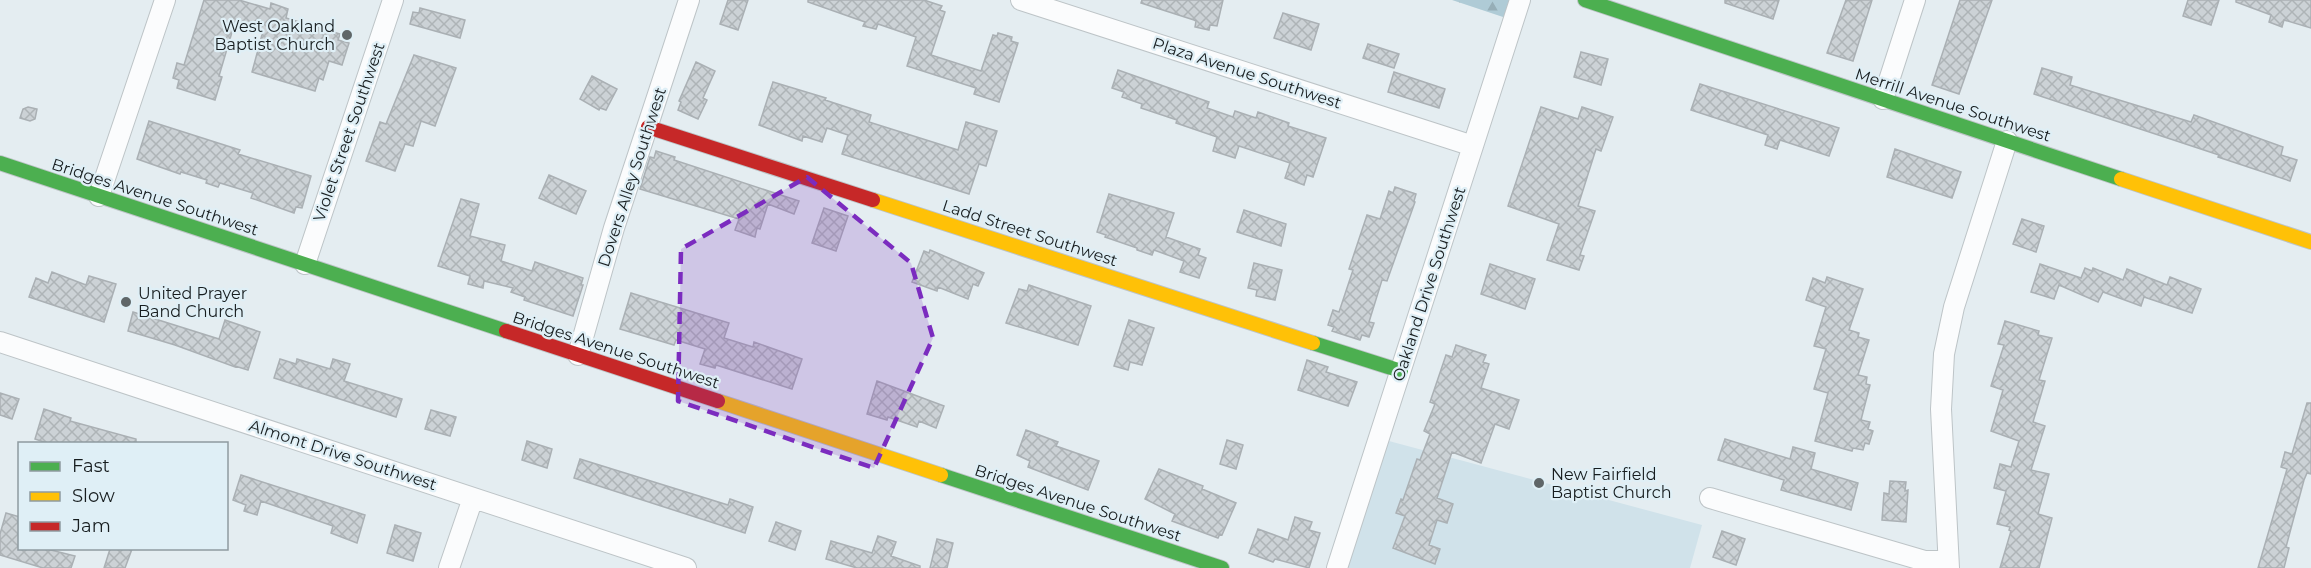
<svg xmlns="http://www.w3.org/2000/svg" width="2311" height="568" viewBox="0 0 2311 568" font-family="Montserrat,sans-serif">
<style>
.built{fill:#d0e2ea}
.forest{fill:url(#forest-firs)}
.building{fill:url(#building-cross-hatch);stroke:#aab0b4;stroke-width:1.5}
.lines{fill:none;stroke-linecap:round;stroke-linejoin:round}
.street-casing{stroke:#bdc4c7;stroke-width:22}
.fast-casing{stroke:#bdc4c7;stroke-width:16}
.slow-casing{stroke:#bdc4c7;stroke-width:16}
.jam-casing{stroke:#bdc4c7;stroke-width:16}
.street{stroke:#fbfcfd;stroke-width:20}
.fast{stroke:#4caf50;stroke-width:14}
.slow{stroke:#ffc107;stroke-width:14}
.jam{stroke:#c62828;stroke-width:14}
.marked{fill:#7b2cbf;fill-opacity:0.2;stroke:#7b2cbf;stroke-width:4.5;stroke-dasharray:12 8;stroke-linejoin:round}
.poi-dot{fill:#5f6668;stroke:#dfeff6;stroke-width:2}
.labels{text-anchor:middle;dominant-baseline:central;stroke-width:4.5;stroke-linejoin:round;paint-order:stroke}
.poi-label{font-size:16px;fill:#171d1f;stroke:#dfeff6;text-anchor:start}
.street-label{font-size:16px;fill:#171d1f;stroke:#dfeff6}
</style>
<defs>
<pattern id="forest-firs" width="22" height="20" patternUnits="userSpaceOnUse" patternTransform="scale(1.5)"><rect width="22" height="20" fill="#afcbd6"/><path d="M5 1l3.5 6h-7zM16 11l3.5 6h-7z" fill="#96aeb7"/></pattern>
<pattern id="building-cross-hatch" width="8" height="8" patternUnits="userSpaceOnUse" patternTransform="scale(1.5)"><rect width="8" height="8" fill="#ccd2d6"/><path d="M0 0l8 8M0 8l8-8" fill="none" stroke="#aeb4b7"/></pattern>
</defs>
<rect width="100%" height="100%" fill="#e4edf1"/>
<path class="built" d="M1374 437 1702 525 1690 568H1327Z"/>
<path class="forest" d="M1452 0H1516L1509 19Z"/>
<path class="building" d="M204 0H239L270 9 271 3 288 9 286 18 340 34 338 40 349 43 342 65 329 61 323 80 319 78 315 91 252 72 263 31 235 22 219 76 222 77 215 100 177 88 179 80 173 78 177 63 184 65Z
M728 0H748L738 30 720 24Z
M808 0H924L942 6 940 10 945 12 931 55 981 71 993 35 997 36 998 33 1012 37 1011 41 1018 43 999 102 974 94 976 88 907 66 916 37 878 24 876 29 863 26 865 22 808 2Z
M1142 0H1223L1217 26 1210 25 1209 30 1195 27 1196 21 1194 20 1141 3Z
M1725 0H1779L1773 19 1725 3Z
M1846 0H1872L1853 61 1827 53Z
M1960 0H1992L1959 94 1932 85Z
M2188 0H2219L2211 25 2183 16Z
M2236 0H2311V28L2284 20 2282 27 2269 22 2271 15 2236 2Z
M420 8 465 20 460 38 410 24 413 12 419 13Z
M1283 13 1319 24 1311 50 1274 38Z
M1368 44 1399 54 1394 68 1363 58Z
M1581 52 1608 59 1601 85 1574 77Z
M414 55 456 68 435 126 421 121 413 146 405 144 395 171 366 161 380 122 386 124Z
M696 62 715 71 703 98 707 100 698 119 678 110 681 102 679 101Z
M2042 68 2072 77 2070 85 2191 122 2194 115 2283 147 2281 155 2297 160 2290 181 2218 157 2219 155 2034 94Z
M1118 70 1209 102 1207 108 1233 117 1235 111 1256 118 1258 112 1289 123 1288 126 1326 138 1313 177 1307 175 1304 185 1285 178 1290 163 1239 146 1235 158 1213 151 1217 137 1176 123 1177 120 1141 108 1142 104 1122 97 1124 92 1112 88Z
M1394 72 1445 89 1439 108 1388 92Z
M592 76 617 89 606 110 600 108 599 110 580 99Z
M773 82 826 98 825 100 871 115 869 122 958 150 966 122 997 131 986 166 979 164 969 194 842 154 848 135 827 128 822 142 803 136 802 141 759 125Z
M1700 84 1839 128 1829 156 1780 140 1777 149 1765 145 1768 135 1691 110Z
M28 107 37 109 35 119 30 121 20 118 23 109Z
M1541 107 1578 119 1582 107 1613 117 1601 151 1596 149 1578 206 1595 211 1580 255 1584 256 1579 270 1547 260 1559 224 1508 206Z
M149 121 240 150 238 154 311 176 302 208 296 207 294 213 251 198 253 193 220 183 218 187 206 183 207 180 181 172 180 174 137 159Z
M1895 149 1961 172 1952 198 1887 177Z
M656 151 675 157 674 160 799 201 794 214 768 204 760 229 757 228 755 237 735 230 739 219 640 189 650 157 654 158Z
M549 175 586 191 576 214 539 198Z
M1395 187 1416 194 1414 201 1415 202 1387 281 1382 280 1369 322 1374 323 1369 337 1362 335 1360 340 1332 331 1334 327 1328 325 1333 310 1339 312 1353 270 1349 269 1367 215 1380 219 1389 191 1393 193Z
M1109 194 1174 213 1166 237 1200 249 1198 255 1206 258 1199 278 1180 272 1184 261 1154 250 1152 255 1137 250V248L1105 237 1106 235 1097 232Z
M461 199 479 204 470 236 505 245 501 261 532 271 535 262 583 278 581 285H583L573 316 524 300 525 297 511 292 513 288 484 281 483 288 468 284 470 276 438 266Z
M824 208 848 216 836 251 812 243Z
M1244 210 1286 224 1281 246 1237 232Z
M2022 219 2044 226 2036 252 2013 244Z
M930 250 984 273 978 286 973 284 968 299 938 287 937 291 912 282 924 251 929 253Z
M1254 263 1282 270 1275 300 1256 296 1257 290 1248 288Z
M1490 264 1535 279 1525 309 1481 294Z
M2040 264 2081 278 2085 268 2092 271 2093 268 2123 280 2127 269 2167 285 2170 277 2201 289 2192 313 2144 297 2141 306 2103 292 2098 302 2059 285 2054 299 2031 292Z
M52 272 86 285 89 276 116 284 104 322 29 297 36 278 48 283Z
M1827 277 1863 289 1849 330 1859 333 1858 337 1869 340 1858 375 1867 377 1866 384 1870 385 1861 420 1870 422 1868 429 1873 431 1869 444 1865 443 1863 450 1853 448 1852 451 1815 441 1828 393 1814 389 1826 349 1814 346 1826 307 1806 300 1813 278 1825 283Z
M1029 285 1091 306 1078 345 1006 323 1019 289 1027 291Z
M631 293 729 323 724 338 753 347 754 342 802 359 792 389 716 365 715 368 700 364 705 349 676 340 674 345 620 329Z
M133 312 219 339 225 320 260 332 248 370 235 366V367L175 345 128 331Z
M1129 320 1154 328 1142 365 1130 362 1128 370 1114 366Z
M2005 321 2039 331 2038 335 2052 338 2039 380 2045 381 2033 422 2045 426 2031 470 2049 474 2038 514 2052 518 2039 568H2000L2011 531 2009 530 2010 527 1997 524 2006 491 1994 488 2000 464 2011 467 2019 441 1991 431 2003 390 1991 386 2004 345 1998 344Z
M1456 345 1486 355 1483 362 1489 364 1481 388 1519 400 1509 429 1495 424 1481 463 1452 452 1437 498 1453 504 1447 523 1437 520 1429 545 1440 549 1435 564 1393 548 1405 516 1396 513 1401 499 1403 500 1417 459 1420 460 1430 434 1424 431 1435 404 1430 402 1446 355 1452 357Z
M280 359 296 364 297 359 330 369 333 359 350 364 344 381 402 399 396 417 274 378Z
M1307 360 1328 367 1326 372 1357 382 1348 406 1298 390Z
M877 381 944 406 936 428 919 421 917 427 888 417 887 420 867 414Z
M0 393 19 399 12 419 0 415Z
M2307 403H2311V474L2307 473 2304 480 2286 547 2289 548 2284 568H2258L2287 469 2281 467 2285 452 2292 454Z
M44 409 71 418 70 421 136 439V444H50L35 439Z
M431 410 456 417 450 436 425 429Z
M1026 430 1058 442 1056 446 1099 461 1088 490 1028 467 1030 461 1017 455Z
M1725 439 1790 459 1793 447 1815 453 1811 469 1858 483 1851 510 1781 490 1784 480 1718 460Z
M1227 440 1243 445 1236 469 1220 464Z
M527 441 552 449 547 468 522 460Z
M580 459 728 505 730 499 753 507 745 533 574 478Z
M1159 469 1203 486 1202 489 1236 503 1222 535 1220 534 1218 538 1172 521 1175 514 1145 499Z
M241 475 365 515 357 543 331 533 333 526 261 501 257 515 244 511 246 505 233 500Z
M1890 481 1906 482 1905 491 1908 490 1906 522 1882 520 1884 493 1889 494Z
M6 513 20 517V549H47L75 556 71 568H43L0 555V534Z
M1295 517 1312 522 1309 530 1320 533 1309 568 1275 559 1273 562 1249 553 1258 529 1288 540Z
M776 522 801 531 795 550 769 541Z
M395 525 421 533 413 561 387 553Z
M1722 531 1745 539 1736 565 1713 557Z
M878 536 896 542 891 556 920 566V568H857L826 559 831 541 872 553Z
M937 539 953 543 947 568H930Z
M110 549H132L125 568H104Z"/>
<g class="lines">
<g class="street-casing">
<path id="street" d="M1021 0 1473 146
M1883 99 1915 0
M99 196 165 0
M305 264 393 0
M0 342 686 568
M578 355 614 228 689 0
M1710 498 1925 561H1948
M449 568 473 498
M1337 568 1520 0
M1949 568 1941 409 1944 354 1954 307 2007 141"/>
</g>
<g class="fast-casing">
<path id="fast" d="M1585 0 2121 179
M0 163 506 331
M1313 343 1401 371
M941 475 1222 568"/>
</g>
<g class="slow-casing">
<path id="slow" d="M2121 179 2311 242
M873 200 1313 343
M718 401 941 475"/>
</g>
<g class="jam-casing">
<path id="jam" d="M648 127 873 200
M506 331 718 401"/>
</g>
<use href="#street" class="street"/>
<use href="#fast" class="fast"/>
<use href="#slow" class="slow"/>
<use href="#jam" class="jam"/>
</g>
<path class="marked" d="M807 177 911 263 933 338 874 468 678 401 681 249Z"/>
<g class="poi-dot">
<circle cx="347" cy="35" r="6"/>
<circle cx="126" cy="302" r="6"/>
<circle cx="1539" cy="483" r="6"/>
</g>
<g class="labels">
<g class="poi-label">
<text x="335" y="26" text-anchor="end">West Oakland<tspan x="335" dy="18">Baptist Church</tspan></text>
<text x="138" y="293">United Prayer<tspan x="138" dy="18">Band Church</tspan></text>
<text x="1551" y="474">New Fairfield<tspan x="1551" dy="18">Baptist Church</tspan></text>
</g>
<g class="street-label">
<text transform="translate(1247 73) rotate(18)">Plaza Avenue Southwest</text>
<text transform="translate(1953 105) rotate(18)">Merrill Avenue Southwest</text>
<text transform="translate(349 132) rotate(-71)">Violet Street Southwest</text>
<text transform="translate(632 177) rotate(-72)">Dovers Alley Southwest</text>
<text transform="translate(155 197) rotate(18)">Bridges Avenue Southwest</text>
<text transform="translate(1030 233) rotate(18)">Ladd Street Southwest</text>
<text transform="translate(1429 284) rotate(-72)">Oakland Drive Southwest</text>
<text transform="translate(616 350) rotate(18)">Bridges Avenue Southwest</text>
<text transform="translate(343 455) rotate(18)">Almont Drive Southwest</text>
<text transform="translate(1078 503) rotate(18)">Bridges Avenue Southwest</text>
</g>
</g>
<rect x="18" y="442" width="210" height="108" fill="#dfeff6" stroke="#8f9ba0" stroke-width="1.5"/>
<rect x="30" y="462" width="30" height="9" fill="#4caf50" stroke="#8f9ba0" stroke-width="1.5"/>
<text x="72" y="472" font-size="18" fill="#171d1f">Fast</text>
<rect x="30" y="492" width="30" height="9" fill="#ffc107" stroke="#8f9ba0" stroke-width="1.5"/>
<text x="72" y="502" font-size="18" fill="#171d1f">Slow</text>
<rect x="30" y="522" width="30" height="9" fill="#c62828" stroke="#8f9ba0" stroke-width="1.5"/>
<text x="72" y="532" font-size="18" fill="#171d1f">Jam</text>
</svg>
